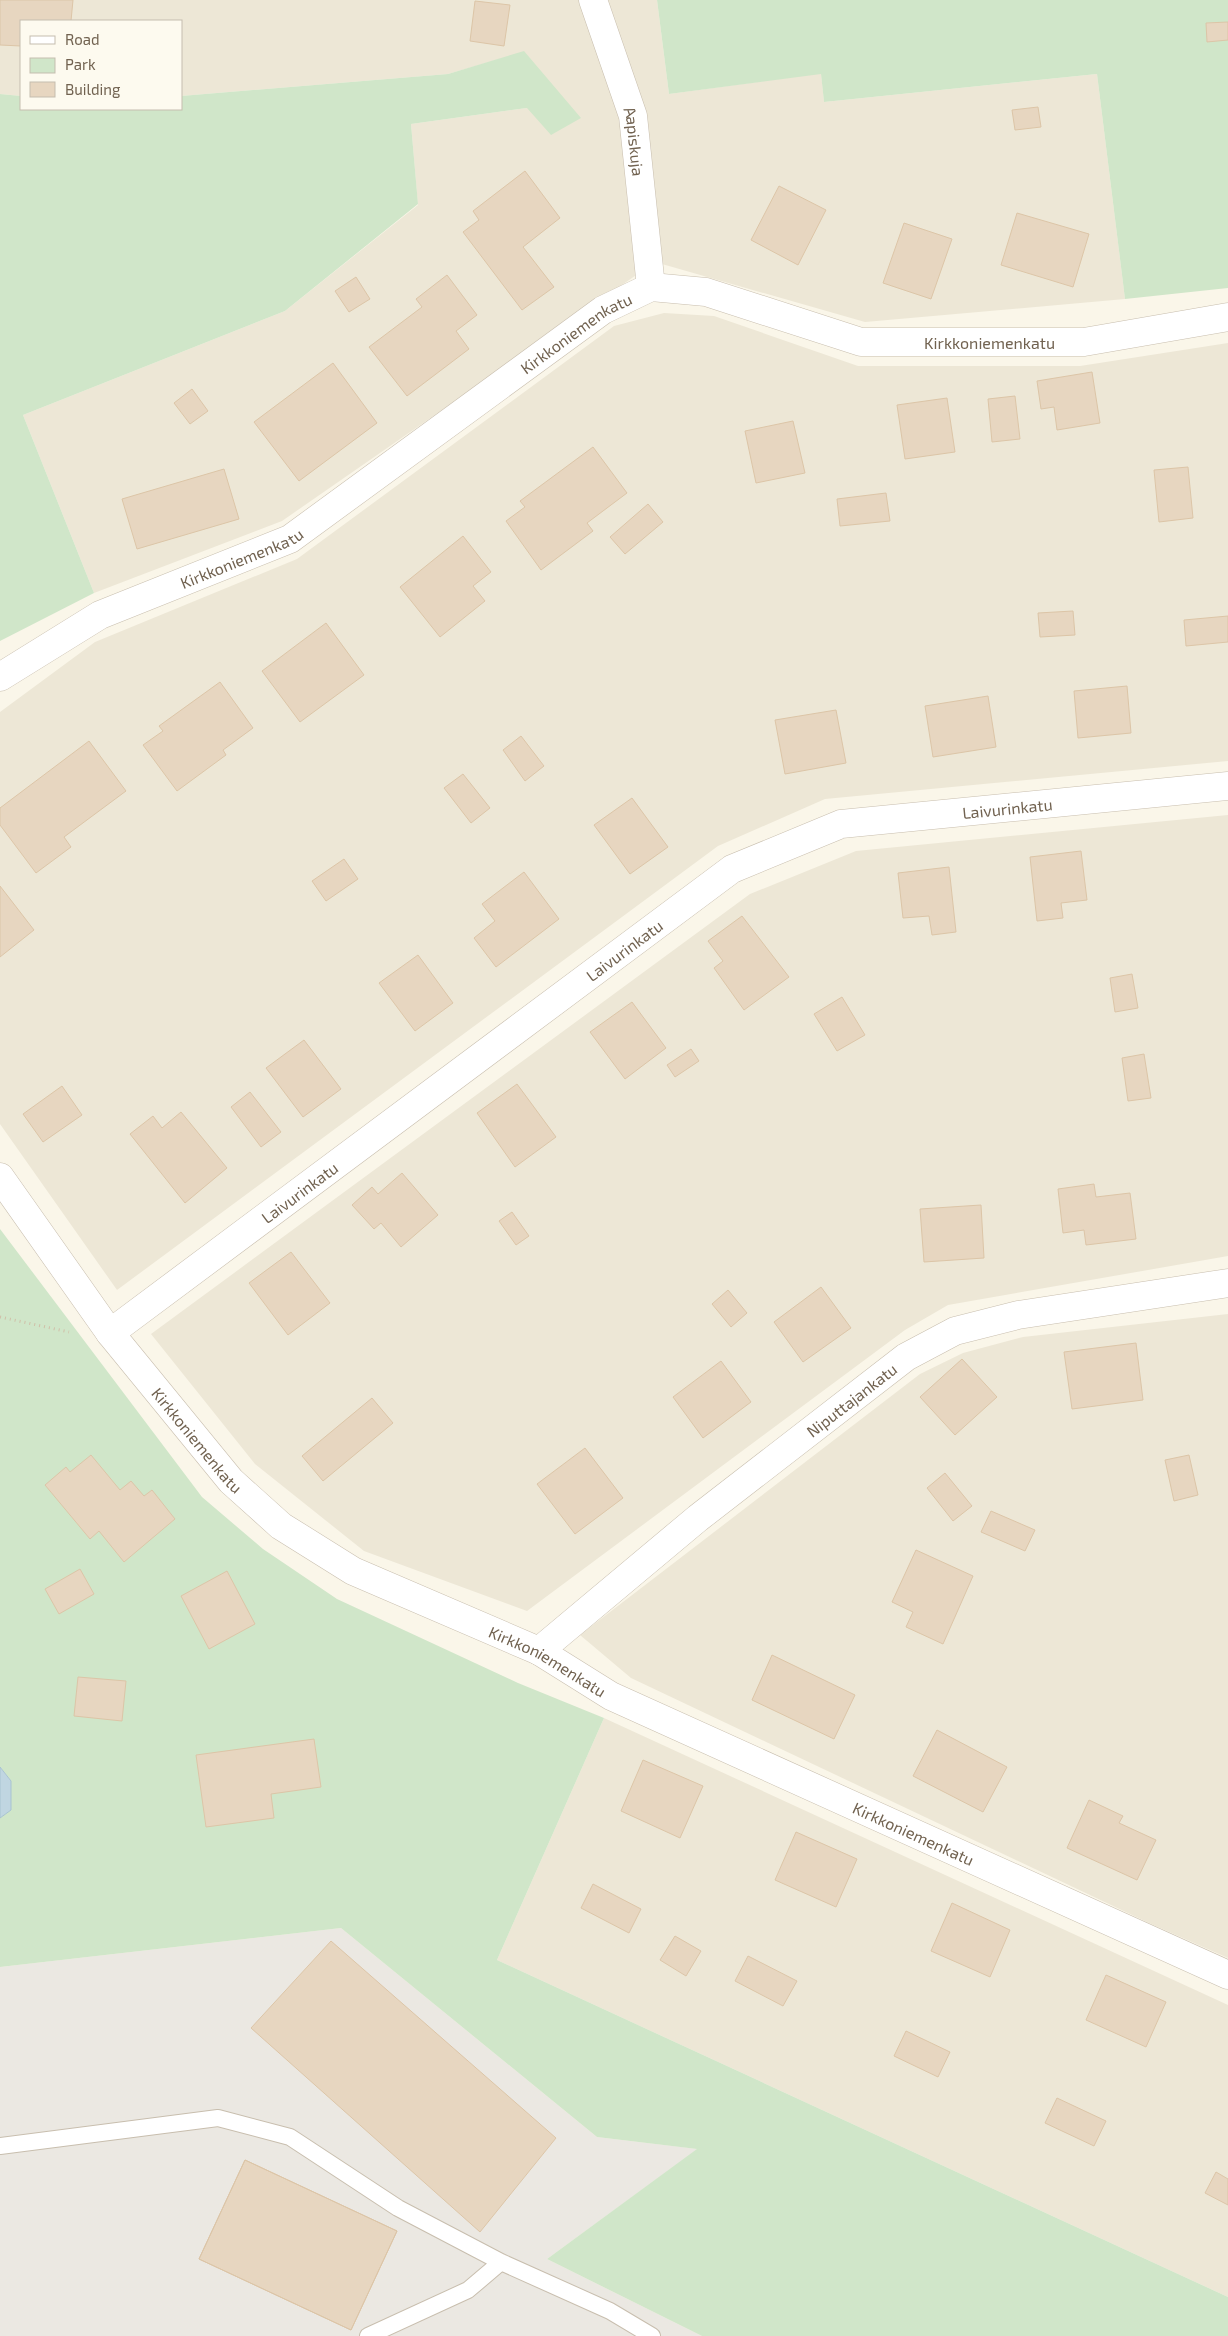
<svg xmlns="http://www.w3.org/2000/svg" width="1228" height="2336" viewBox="0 0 1228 2336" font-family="'Exo 2',sans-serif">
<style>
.residential{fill:#ede7d6}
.industrial{fill:#ebe8e2}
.green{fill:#d0e6c9}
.water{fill:#c0d6e1;stroke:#a8c3d1}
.building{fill:#e7d6c0;stroke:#dcc5a7}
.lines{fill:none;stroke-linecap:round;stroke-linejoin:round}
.lane-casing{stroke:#c8beae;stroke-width:18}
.street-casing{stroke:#c8beae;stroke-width:29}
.path{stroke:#d0bfa8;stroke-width:3;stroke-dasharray:1 4;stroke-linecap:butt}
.lane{stroke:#fff;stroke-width:16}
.street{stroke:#fff;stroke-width:28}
.labels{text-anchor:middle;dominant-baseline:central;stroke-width:4.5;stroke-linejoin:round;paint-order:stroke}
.street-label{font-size:16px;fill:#716250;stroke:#fdfaef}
</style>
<rect width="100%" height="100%" fill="#faf6e9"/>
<path class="residential" d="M0 0H657L669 94 821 73 824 102 1097 74 1125 299 865 322 655 262 282 521 94 593 23 415 285 311 418 205 411 124 527 108 524 52 448 74 181 96V21H21V96L0 94Z
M664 313 714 316 858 366H1080L1228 343V761L825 799 718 846 117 1290 0 1124V712L95 642 297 559 614 326Z
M1228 815V1256L948 1305 905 1330 527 1611 364 1551 255 1464 151 1334 750 894 856 851Z
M1228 1314V1958L1149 1923 631 1678 580 1635 920 1374 963 1353 1023 1337Z
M604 1718 1228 2005V2297L497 1960Z"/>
<path class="industrial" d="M341 1928 597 2137 698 2149 547 2259 702 2336H0V1967Z"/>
<path class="green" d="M657 0H1228V288L1125 299 1097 74 824 102 821 74 669 94Z
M524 51 581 118 551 135 527 108 411 124 418 204 285 311 23 415 94 593 0 641V94L21 96V109H181V96L448 74Z
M0 1229 202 1497 263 1549 337 1599 518 1683 604 1718 497 1960 1228 2297V2336H702L547 2259 697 2149 597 2137 341 1928 0 1967V1818L11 1810V1781L0 1767Z"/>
<path class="water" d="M0 1767 11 1781V1810L0 1818Z"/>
<path class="building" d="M0 0H73L71 21H21V46L0 45Z
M475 1 510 5 504 46 470 41Z
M1228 22V40L1207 42 1206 23Z
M1038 107 1041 127 1015 130 1012 110Z
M525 171 560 218 523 247 554 287 522 310 463 232 479 220 473 211Z
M779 186 826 210 798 265 751 240Z
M1017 213 1089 234 1073 287 1001 265Z
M904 223 952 239 931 299 883 283Z
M447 275 477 315 456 331 469 349 407 396 369 347 422 307 416 299Z
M356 277 370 299 349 312 335 291Z
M333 363 377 423 299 481 254 422Z
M1092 372 1100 423 1057 430 1054 407 1041 409 1037 381Z
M192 389 208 411 190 424 174 403Z
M1015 396 1020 439 992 442 988 399Z
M947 398 955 452 905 459 897 405Z
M793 421 805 473 756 483 745 431Z
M593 447 627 493 587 523 593 531 541 570 506 521 525 507 520 501Z
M1188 467 1193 518 1159 522 1154 470Z
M224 469 239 519 137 549 122 499Z
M886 493 890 521 840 526 837 499Z
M648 504 663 522 625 554 610 537Z
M463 536 491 572 473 586 485 601 440 637 400 587Z
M1073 611 1075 635 1040 637 1038 613Z
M1228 616V642L1186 646 1184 620Z
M326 623 364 675 300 722 262 671Z
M220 682 253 728 223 750 226 755 177 791 143 745 163 731 159 726Z
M1127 686 1131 733 1078 738 1074 691Z
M988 696 996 747 933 757 925 706Z
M836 710 846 763 785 774 775 720Z
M521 736 544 766 525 781 503 750Z
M89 741 126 791 64 837 71 847 36 873 0 825V808Z
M463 774 490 808 471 823 444 788Z
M632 798 668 847 630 874 594 825Z
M1081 851 1087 900 1061 903 1063 918 1037 921 1030 857Z
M344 859 358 879 326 901 312 881Z
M949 867 956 932 932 935 929 916 903 918 898 873Z
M524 872 559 919 496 967 474 938 495 921 482 904Z
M0 886 34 930 0 957Z
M742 916 789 977 744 1010 714 968 723 961 708 941Z
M418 955 453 1003 415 1031 379 983Z
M1132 974 1138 1008 1115 1012 1110 978Z
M842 997 865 1035 837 1051 814 1014Z
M632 1002 666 1048 625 1079 590 1032Z
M304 1040 341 1089 303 1117 266 1068Z
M691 1049 699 1061 675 1077 667 1065Z
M1144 1054 1151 1098 1128 1101 1122 1058Z
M517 1084 556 1137 515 1167 477 1113Z
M62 1086 82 1115 43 1142 23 1114Z
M250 1092 281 1132 261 1147 231 1107Z
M181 1112 227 1168 185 1203 130 1134 153 1116 162 1128Z
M402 1173 438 1215 401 1247 381 1223 374 1229 352 1205 372 1187 378 1194Z
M1094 1184 1096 1197 1130 1193 1136 1239 1086 1245 1084 1230 1063 1233 1058 1189Z
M981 1205 984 1258 924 1262 920 1209Z
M512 1212 529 1236 516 1245 499 1221Z
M291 1252 330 1303 288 1335 249 1283Z
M821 1287 851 1328 803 1362 774 1322Z
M728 1290 747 1313 731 1327 712 1304Z
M1136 1343 1143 1400 1072 1409 1064 1352Z
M962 1359 997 1397 955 1435 920 1397Z
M721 1361 751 1402 703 1438 673 1397Z
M372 1398 393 1423 323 1481 302 1456Z
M585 1448 623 1498 575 1534 537 1484Z
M91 1455 120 1490 131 1481 144 1496 152 1490 175 1519 124 1562 99 1531 90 1539 45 1485 66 1467 70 1472Z
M1189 1455 1198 1495 1174 1501 1165 1460Z
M945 1473 972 1506 953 1521 927 1488Z
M991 1511 1035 1530 1025 1551 981 1532Z
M916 1550 973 1576 943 1644 906 1627 913 1612 892 1602Z
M80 1569 94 1594 59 1614 45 1589Z
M227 1571 255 1624 209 1649 181 1596Z
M772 1655 855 1695 834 1739 752 1700Z
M78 1677 126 1681 122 1721 74 1716Z
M937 1730 1007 1767 983 1812 913 1776Z
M314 1739 321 1787 271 1794 274 1818 206 1827 196 1755Z
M643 1760 703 1786 680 1838 621 1811Z
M1089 1800 1123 1816 1119 1823 1156 1840 1137 1880 1067 1848Z
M796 1832 857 1859 836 1907 775 1880Z
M593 1884 641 1909 629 1933 581 1908Z
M952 1903 1010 1930 990 1977 931 1951Z
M675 1936 701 1951 686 1976 660 1960Z
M331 1941 556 2138 480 2232 251 2028Z
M748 1956 797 1981 783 2006 735 1981Z
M1106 1975 1166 2002 1146 2047 1086 2020Z
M906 2031 950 2052 938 2077 894 2056Z
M1057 2098 1106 2121 1094 2146 1045 2123Z
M245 2160 397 2231 351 2330 199 2259Z
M245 2160 397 2231 351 2330 199 2259Z
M1216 2172 1228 2179V2205L1205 2193Z"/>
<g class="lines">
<g class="lane-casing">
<path id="lane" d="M0 2146 218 2118 290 2137 398 2208 501 2262 610 2311 652 2336
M368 2336 468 2290 501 2262"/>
</g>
<g class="street-casing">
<g id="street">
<path id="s1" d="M593 0 633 116 651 287"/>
<path id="s2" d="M0 677 100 615 290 539 603 310 651 287 706 292 861 342H1084L1228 317"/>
<path id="s3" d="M0 1177 110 1333 231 1481 281 1526 353 1571 539 1651 611 1696 1228 1975"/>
<path id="s4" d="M110 1333 732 869 841 824 1228 786"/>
<path id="s5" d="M539 1651 698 1518 906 1357 955 1331 1018 1315 1228 1283"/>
</g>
</g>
<path class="path" d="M0 1317 69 1332"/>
<use href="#lane" class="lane"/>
<use href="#street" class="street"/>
</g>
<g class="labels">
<g class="street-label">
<text stroke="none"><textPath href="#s1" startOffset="148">Aapiskuja</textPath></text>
<text stroke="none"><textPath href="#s2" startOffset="675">Kirkkoniemenkatu</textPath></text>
<text stroke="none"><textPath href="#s2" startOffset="1110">Kirkkoniemenkatu</textPath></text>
<text stroke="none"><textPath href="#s2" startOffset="270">Kirkkoniemenkatu</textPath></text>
<text stroke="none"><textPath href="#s4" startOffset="1061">Laivurinkatu</textPath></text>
<text stroke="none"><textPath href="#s4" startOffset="641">Laivurinkatu</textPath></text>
<text stroke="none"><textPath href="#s4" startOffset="236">Laivurinkatu</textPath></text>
<text stroke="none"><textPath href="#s5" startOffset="401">Niputtajankatu</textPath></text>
<text stroke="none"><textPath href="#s3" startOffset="329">Kirkkoniemenkatu</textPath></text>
<text stroke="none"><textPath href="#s3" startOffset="749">Kirkkoniemenkatu</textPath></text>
<text stroke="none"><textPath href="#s3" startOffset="1154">Kirkkoniemenkatu</textPath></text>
</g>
</g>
<rect x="20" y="20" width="162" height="90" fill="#fdfaef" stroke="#c5bdaf"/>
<rect x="30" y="36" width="25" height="8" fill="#ffffff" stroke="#c5bdaf"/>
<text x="65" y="45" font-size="15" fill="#716250">Road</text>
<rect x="30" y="58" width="25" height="15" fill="#d0e6c9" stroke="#c5bdaf"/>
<text x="65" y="70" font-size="15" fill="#716250">Park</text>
<rect x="30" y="82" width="25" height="15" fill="#e7d6c0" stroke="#c5bdaf"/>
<text x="65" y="95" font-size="15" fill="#716250">Building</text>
</svg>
